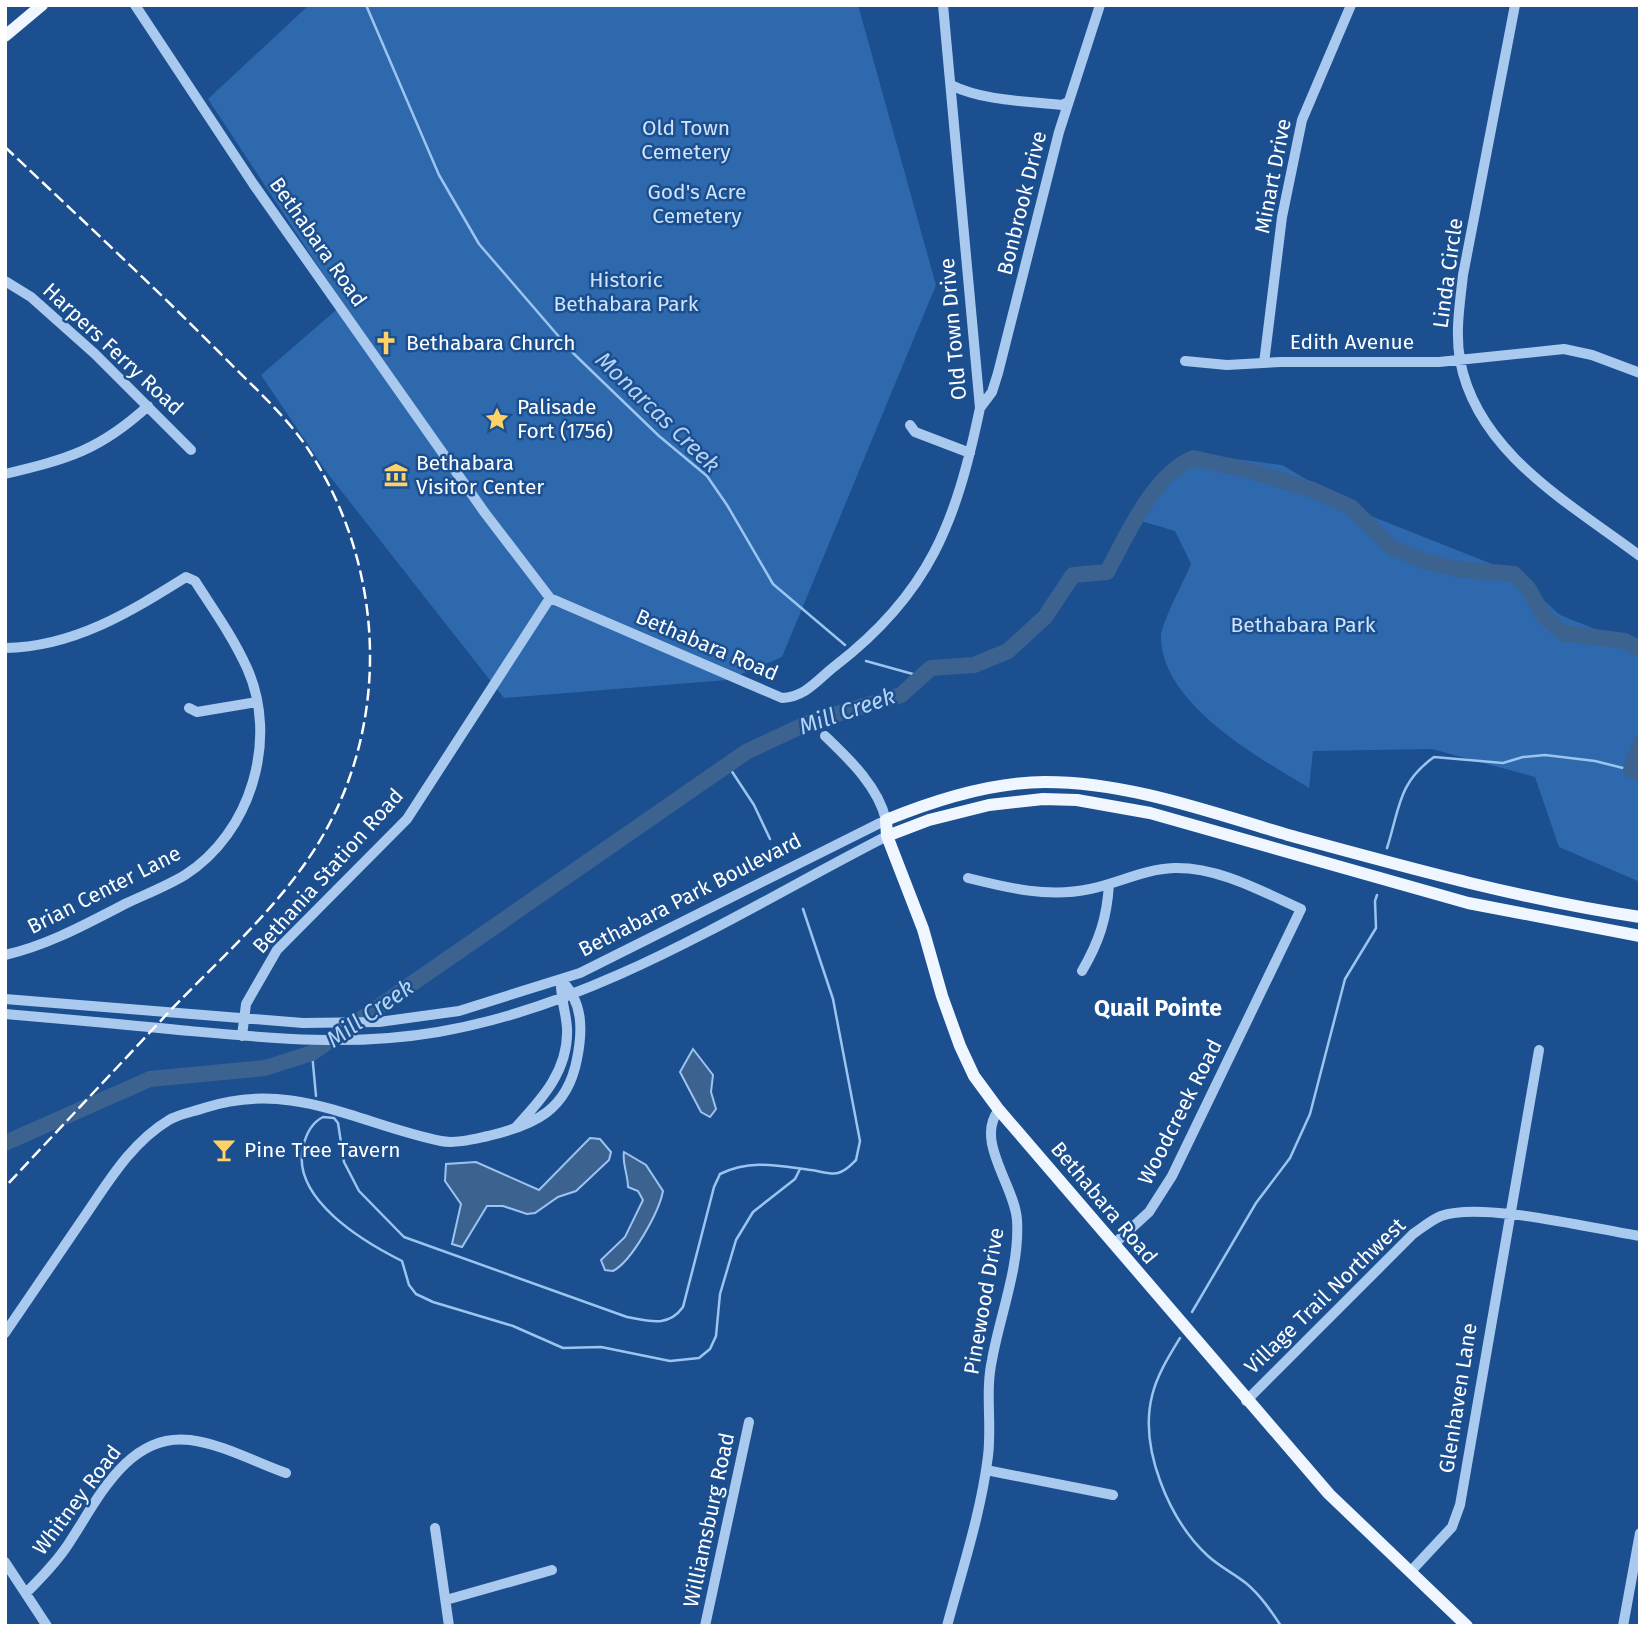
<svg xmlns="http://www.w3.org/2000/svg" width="1645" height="1631" viewBox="0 0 1645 1631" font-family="'Fira Sans',sans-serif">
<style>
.green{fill:#2e69ad}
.water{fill:#3c6290;stroke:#9cc4f0;stroke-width:2}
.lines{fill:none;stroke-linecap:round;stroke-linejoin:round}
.stream{stroke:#9cc4f0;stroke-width:2.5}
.river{stroke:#3c6290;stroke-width:16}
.minor{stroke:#a9c9ee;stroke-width:10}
.major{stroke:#f0f6ff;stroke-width:12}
.rail{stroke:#fff;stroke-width:2.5;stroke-dasharray:12 5;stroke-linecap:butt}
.labels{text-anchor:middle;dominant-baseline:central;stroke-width:5;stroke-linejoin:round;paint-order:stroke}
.park-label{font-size:21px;fill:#cfe3fa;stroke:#1b4f8f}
.street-label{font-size:21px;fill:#fff;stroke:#1b4f8f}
.poi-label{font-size:21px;fill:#fff;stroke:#1b4f8f;text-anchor:start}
.water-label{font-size:23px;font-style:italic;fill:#b5d3f5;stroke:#1b4f8f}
.neighbourhood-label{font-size:23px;font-weight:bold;fill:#fff;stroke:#1b4f8f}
</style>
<rect width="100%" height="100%" fill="#1b4f8f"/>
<path class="green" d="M309 5H858L936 285 782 657 727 680 504 698 328 474 261 375 343 304 208 99Z
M1197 454 1282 465 1366 514 1512 572 1560 615 1640 647V882L1559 847 1535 777 1432 749 1313 751 1309 788C1258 757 1163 705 1161 638 1160 625 1185 579 1191 564L1175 531 1131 518 1163 477Z"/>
<path class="water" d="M693 1049 713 1075 711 1092 716 1109 710 1117 701 1112 680 1072Z
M590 1138 600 1139 611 1152 609 1160 576 1191 558 1197 535 1213 527 1214 503 1206H487L462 1247 452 1244 461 1204 445 1181 446 1164 476 1162 539 1190Z
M624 1152 646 1165 663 1191C659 1212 632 1261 613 1271L605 1270 601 1260 625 1237 643 1200 638 1191 628 1187C628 1175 622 1163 624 1152Z"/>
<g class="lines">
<path class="stream" d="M366 5 439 175 479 244 573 353 659 436 707 476 727 505 773 584 845 645
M866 661 920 676
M727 764 754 805 770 839
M1387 848C1400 807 1398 783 1434 757L1503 763 1523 757 1545 755 1595 761 1631 770
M312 1053 316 1096
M800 1169 795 1179 753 1212 736 1240 720 1294 716 1336 710 1349 699 1358 670 1361 601 1347 563 1348 513 1326 433 1302 416 1294 409 1285 402 1261C364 1242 291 1199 303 1147 306 1134 311 1123 323 1117L334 1118 338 1123 344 1162 359 1191 404 1237 627 1317C648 1321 668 1328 683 1307L714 1187 720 1174C751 1159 779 1166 811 1170 820 1171 830 1175 838 1173 846 1171 851 1165 856 1160L860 1141 833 999 803 909
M1192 1312 1256 1203 1290 1158 1310 1114 1345 979 1376 928 1375 901 1377 895
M1180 1338C1169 1356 1157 1375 1152 1396 1139 1448 1169 1520 1208 1556 1220 1567 1235 1574 1247 1584 1261 1596 1271 1611 1281 1626"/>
<path class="river" d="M1640 743 1631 770 1640 773
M5 1143 150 1079 265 1068 312 1053 746 752 810 722 901 695 931 668 974 665 1008 651 1045 617 1073 575 1107 572C1127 535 1153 475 1193 458L1248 470 1313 490 1351 507 1391 547 1424 561 1457 569 1514 574 1528 588 1544 616 1563 633 1625 641 1640 649"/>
<path class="minor" d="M135 5 254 185 485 513 550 598 782 698C806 697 818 679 835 666 930 593 956 522 980 408L943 5
M1515 5 1463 275C1460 303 1455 332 1460 360 1477 453 1571 504 1640 556
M951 85C983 101 1026 101 1062 105L1068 102
M5 281 31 297 95 354 191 450
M1185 361 1227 365 1280 362H1439L1564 349 1592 355 1640 373
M1264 363 1282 217 1302 120 1351 5
M980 408 992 392 998 373 1059 132 1100 5
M910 425 915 432 970 453
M5 474C68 459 100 450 148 406
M5 648C74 647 130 612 186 577L195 581C213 609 233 637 247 668 279 739 251 833 185 875 167 886 146 894 127 903 88 923 49 945 5 955
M189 708 197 712 257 702
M968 878C1008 888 1048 898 1090 889 1118 883 1145 869 1174 868 1219 867 1261 891 1301 909L1172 1176 1149 1212 1114 1244
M1082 971C1099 942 1107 918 1109 884
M5 999 303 1023 379 1022 459 1011 580 973 886 820C878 786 849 759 825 736
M5 1014C63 1019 121 1024 179 1030 266 1038 351 1047 438 1032 598 1005 744 909 887 836
M242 1036 246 1004 277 950 407 819 550 598
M516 1127C542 1099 569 1070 567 1028 566 1011 560 998 561 980
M5 1333C30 1296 55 1260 80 1223 106 1186 129 1144 169 1120 179 1114 193 1112 204 1108 292 1079 358 1124 441 1141 455 1144 474 1139 488 1136 534 1125 567 1111 577 1059 583 1029 583 1002 561 980
M1246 1401 1413 1234C1422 1228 1431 1220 1441 1216 1482 1201 1593 1229 1640 1236
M986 1470 1113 1495
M435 1528 449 1626
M5 1562 47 1626
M1412 1570 1452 1527 1460 1505 1539 1050
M26 1593C40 1579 53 1566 65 1549 95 1506 125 1432 190 1440 222 1444 255 1462 286 1473
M446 1600 552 1570
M705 1626 749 1422
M947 1626C962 1570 981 1513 988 1456 992 1424 985 1392 992 1360 1000 1315 1020 1266 1017 1220 1015 1186 974 1140 999 1110
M1623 1626 1640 1533"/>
<path class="major" d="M5 36 42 5
M887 836 929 820 989 805 1043 799 1077 800 1150 813 1468 903 1640 936
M1467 1626 1329 1494 999 1110 974 1076 960 1046 942 996 923 929 887 836 886 820C935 800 992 782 1045 782 1128 782 1210 812 1288 835 1405 867 1520 899 1640 917"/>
<path class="rail" d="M5 147C77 215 149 282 219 352 249 383 284 413 308 449 382 561 392 711 326 830 287 901 222 956 167 1014 113 1072 59 1129 5 1187"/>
</g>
<defs>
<g id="church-bare" transform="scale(1.89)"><path d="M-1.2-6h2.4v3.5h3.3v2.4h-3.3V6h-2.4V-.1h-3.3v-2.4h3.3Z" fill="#ffd166" stroke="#1b4f8f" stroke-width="2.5" paint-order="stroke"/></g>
<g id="sight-bare" transform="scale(1.89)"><path d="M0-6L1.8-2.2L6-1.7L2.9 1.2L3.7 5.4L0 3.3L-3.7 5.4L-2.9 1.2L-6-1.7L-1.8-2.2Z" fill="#ffd166" stroke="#1b4f8f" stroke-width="2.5" paint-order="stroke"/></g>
<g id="museum-bare" transform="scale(1.89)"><path d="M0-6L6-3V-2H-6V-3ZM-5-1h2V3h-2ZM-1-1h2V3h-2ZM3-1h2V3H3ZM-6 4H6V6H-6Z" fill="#ffd166" stroke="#1b4f8f" stroke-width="2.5" paint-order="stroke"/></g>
<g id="bar-bare" transform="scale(1.89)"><path d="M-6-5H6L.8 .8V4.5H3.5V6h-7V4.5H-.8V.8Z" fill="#ffd166" stroke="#1b4f8f" stroke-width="2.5" paint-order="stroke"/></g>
</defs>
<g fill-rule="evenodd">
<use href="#church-bare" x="386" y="343"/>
<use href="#sight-bare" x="497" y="419"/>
<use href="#museum-bare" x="396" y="475"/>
<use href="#bar-bare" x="224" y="1150"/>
</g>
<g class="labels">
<g class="park-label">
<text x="686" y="128">Old Town<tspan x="686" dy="24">Cemetery</tspan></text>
<text x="697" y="192">God's Acre<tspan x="697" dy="24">Cemetery</tspan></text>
<text x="626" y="280">Historic<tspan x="626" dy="24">Bethabara Park</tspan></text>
<text x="1303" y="625">Bethabara Park</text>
</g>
<g class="street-label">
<text transform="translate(1273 176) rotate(-79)">Minart Drive</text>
<text transform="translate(1022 203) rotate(-76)">Bonbrook Drive</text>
<text transform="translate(318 242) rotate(55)">Bethabara Road</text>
<text transform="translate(1448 273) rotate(-82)">Linda Circle</text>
<text transform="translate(953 329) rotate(-95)">Old Town Drive</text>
<text x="1352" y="342">Edith Avenue</text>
<text transform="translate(113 349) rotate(43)">Harpers Ferry Road</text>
<text transform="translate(707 645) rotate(23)">Bethabara Road</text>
<text transform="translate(328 871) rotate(-48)">Bethania Station Road</text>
<text transform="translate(104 890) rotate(-27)">Brian Center Lane</text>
<text transform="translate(690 895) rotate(-27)">Bethabara Park Boulevard</text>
<text transform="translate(1180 1112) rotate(-63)">Woodcreek Road</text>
<text transform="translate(1104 1203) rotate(50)">Bethabara Road</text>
<text transform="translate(1325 1296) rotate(-44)">Village Trail Northwest</text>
<text transform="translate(984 1301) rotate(-80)">Pinewood Drive</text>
<text transform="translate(1458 1398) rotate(-81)">Glenhaven Lane</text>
<text transform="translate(77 1500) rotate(-53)">Whitney Road</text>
<text transform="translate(709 1520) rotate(-78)">Williamsburg Road</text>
</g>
<g class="poi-label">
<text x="406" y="343">Bethabara Church</text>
<text x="517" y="407">Palisade<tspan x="517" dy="24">Fort (1756)</tspan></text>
<text x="416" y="463">Bethabara<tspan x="416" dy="24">Visitor Center</tspan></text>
<text x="244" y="1150">Pine Tree Tavern</text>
</g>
<g class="water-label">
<text transform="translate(658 412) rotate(44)">Monarcas Creek</text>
<text transform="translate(847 711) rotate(-19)">Mill Creek</text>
<text transform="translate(370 1013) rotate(-35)">Mill Creek</text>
</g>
<g class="neighbourhood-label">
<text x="1158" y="1008">Quail Pointe</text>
</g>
</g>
<rect width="1645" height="1631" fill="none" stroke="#ffffff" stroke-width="14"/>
</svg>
